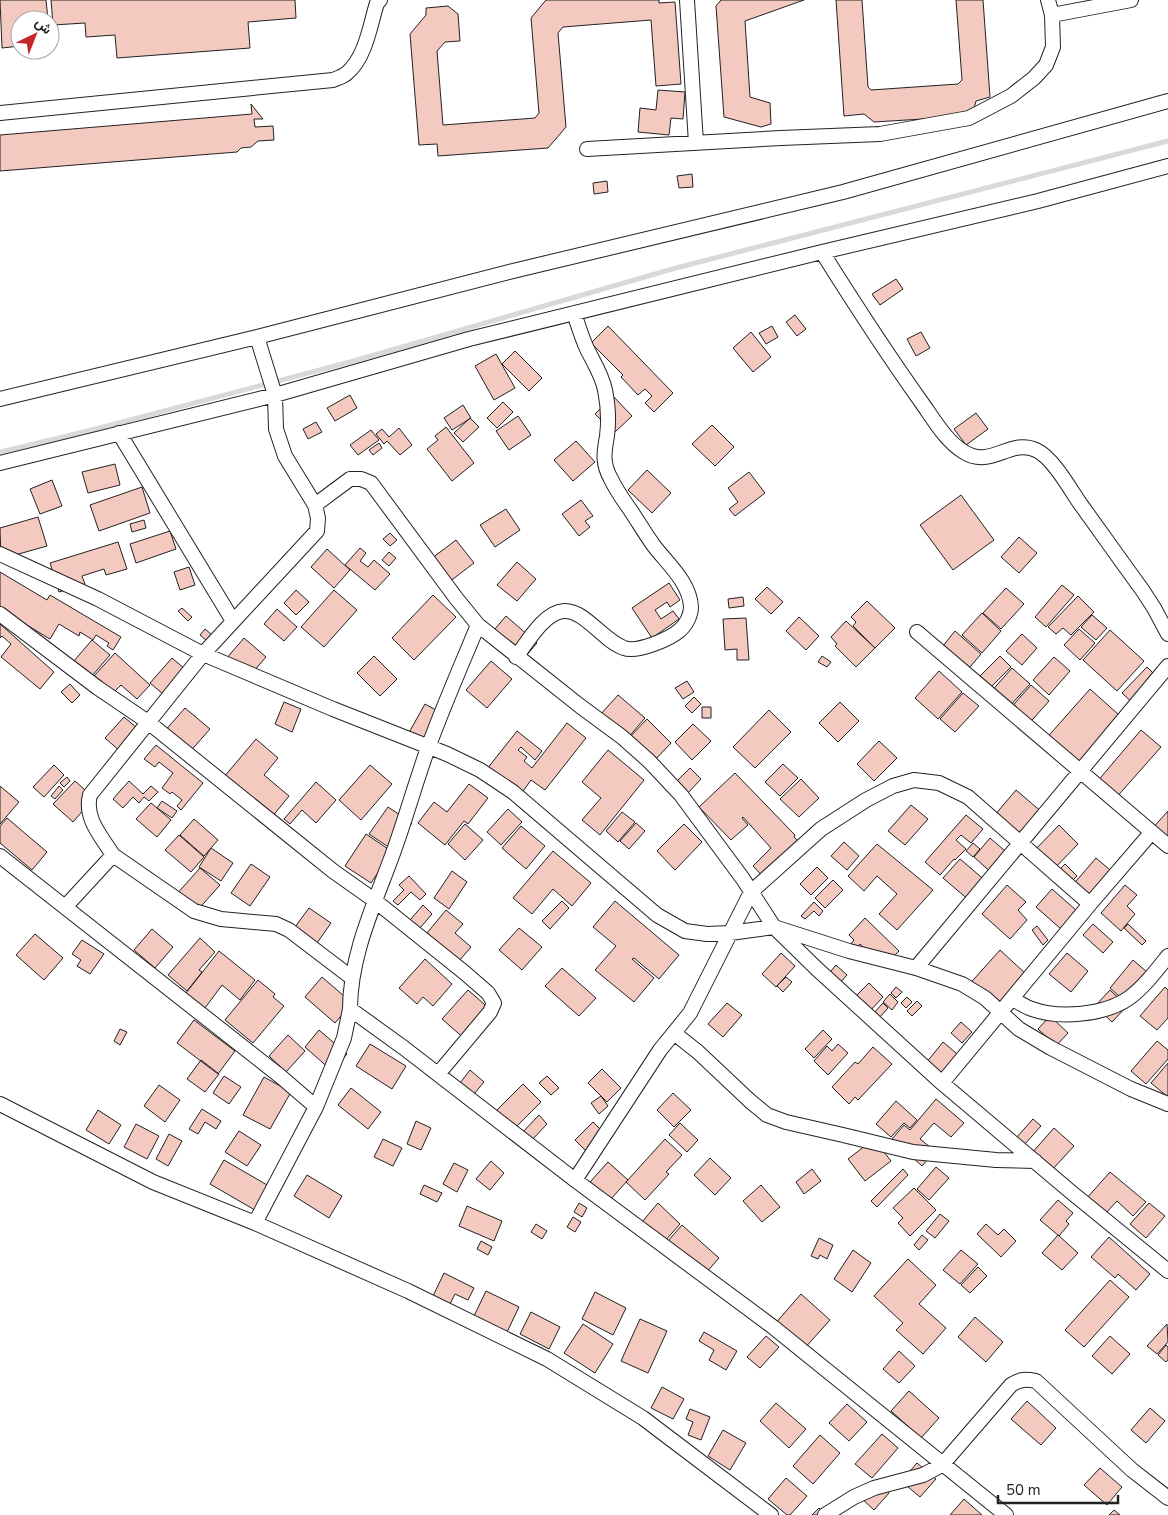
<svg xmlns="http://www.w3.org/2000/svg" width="1168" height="1515" viewBox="0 0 1168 1515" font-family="'Nunito Sans',Vazirmatn,sans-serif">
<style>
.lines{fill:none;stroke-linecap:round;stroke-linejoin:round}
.stream{stroke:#d9d9d9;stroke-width:5}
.building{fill:#f3c9c0;stroke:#222}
.street-casing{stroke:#222;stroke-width:16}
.street{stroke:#fff;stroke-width:14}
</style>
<rect width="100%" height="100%" fill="#fff"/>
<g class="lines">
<path class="stream" d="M0 452 88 431 350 362 676 268 1168 141"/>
</g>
<path class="building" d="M0 0H46L48 20H20V46L2 48Z
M51 0H295L296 18 248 22 250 48 117 58 115 35 86 37 85 23 53 25Z
M546 0H659V3L675 2 681 84 656 86 651 20 563 27 558 33 566 127 548 148 438 156 437 144 419 145 410 34 426 15V8L448 6 458 14 460 41 445 42 437 51 443 125 535 118 539 113 531 18Z
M721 0H804L745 21 750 97 770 103 771 124 761 127 724 117 716 6Z
M836 0H862L868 87 871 90 958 84 962 80 956 0H983L990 97 976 101 972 116 874 122 864 114 844 116Z
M658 90 685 92 683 119 671 118 669 135 638 132 640 108 656 110Z
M251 104 263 119H254L255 127 273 126 274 140 258 141 251 147 241 148 237 152 0 171V135L252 114Z
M692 174 693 187 679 188 677 176Z
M607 181 608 192 594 194 593 183Z
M896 279 903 289 880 305 872 294Z
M795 315 806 329 797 336 786 322Z
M608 326 673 393 654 412 645 403 652 396 645 389 638 395 621 377 623 375 591 343Z
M772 326 778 337 766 344 759 333Z
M751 332 771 357 753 372 733 348Z
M921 332 930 348 916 356 907 339Z
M515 351 542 378 529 391 502 364Z
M496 354 515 388 494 400 475 366Z
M350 395 357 408 335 421 327 408Z
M613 396 632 416 614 433 595 414Z
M503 402 513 412 497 428 487 418Z
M463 405 471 418 452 430 444 418Z
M976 413 988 429 966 445 954 429Z
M518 416 531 435 509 450 496 431Z
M470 418 479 427 463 442 454 433Z
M316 422 322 432 308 439 303 429Z
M712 425 734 447 715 466 692 444Z
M446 427 474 463 452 481 427 449 438 440 435 436Z
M399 428 412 445 400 455 387 441 384 444 376 434 382 429 389 437Z
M371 430 379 440 358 455 350 445Z
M576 441 595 462 573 481 554 460Z
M379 443 382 448 373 455 369 450Z
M115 464 120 485 88 493 82 472Z
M647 470 671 493 652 513 628 490Z
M749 472 765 493 735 516 729 509 738 502 728 488Z
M52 480 62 506 40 514 30 489Z
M142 487 150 513 99 531 90 505Z
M961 495 994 540 953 570 920 525Z
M581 500 593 516 585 521 590 527 579 536 562 514Z
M506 509 520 530 495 547 480 525Z
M38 517 47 546 1 559 0 528Z
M144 520 146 528 132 532 130 524Z
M170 531 176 549 136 563 130 544Z
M390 533 397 540 390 546 383 539Z
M1019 537 1037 553 1019 573 1001 557Z
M456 540 474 563 449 582 431 559Z
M118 542 127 569 106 575 104 569 82 576 85 584 59 592 50 563Z
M360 548 366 553 360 561 368 567 374 560 390 574 375 590 345 565Z
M327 549 350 570 334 588 311 567Z
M389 552 396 558 389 566 382 560Z
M517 562 536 579 517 601 497 585Z
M189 567 195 585 180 590 174 572Z
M0 572 47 600 50 595 121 637 113 650 107 646 109 643 96 635 93 640 80 632 79 636 59 624 50 639 0 609Z
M669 583 680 600 670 607 667 602 655 610 661 619 673 611 679 619 652 638 632 608Z
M1062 585 1074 595 1046 627 1035 617Z
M767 587 783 602 771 614 755 599Z
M1006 588 1024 604 1001 629 983 613Z
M296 590 309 602 296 615 284 603Z
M334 590 357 610 324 647 301 627Z
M433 595 456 617 414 660 392 638Z
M1078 596 1094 612 1071 635 1063 628 1056 634 1048 627Z
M743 597 744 606 729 608 728 599Z
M867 601 895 628 875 648 853 626 856 622 851 617Z
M182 608 192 617 188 621 178 611Z
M277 609 297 627 284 641 264 624Z
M982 613 1001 631 982 653 962 635Z
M1092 615 1107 628 1096 640 1081 627Z
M506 616 537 643 520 663 489 636Z
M799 617 819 636 806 650 786 631Z
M746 618 749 660H737V649L725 650 723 619Z
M846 621 875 648 856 667 835 646 837 644 831 637Z
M0 624 54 672 40 689 1 657 11 644 2 636 0 638Z
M205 629 212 635 207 641 200 635Z
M1079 629 1095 643 1080 660 1064 645Z
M1110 630 1144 661 1117 691 1083 660Z
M955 631 981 654 964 674 938 652Z
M1022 634 1037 648 1022 665 1006 651Z
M244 638 266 657 253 672 226 659Z
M92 640 110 655 91 677 73 662Z
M115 653 150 685 137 699 121 685 113 693 94 676Z
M374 656 397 679 380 696 357 673Z
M822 656 831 662 827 667 818 662Z
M1000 656 1011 667 987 691 976 680Z
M1054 657 1070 671 1049 695 1033 680Z
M172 658 192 675 170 700 150 683Z
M491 661 512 679 487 708 466 690Z
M1147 667 1160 680 1136 706 1122 693Z
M1012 668 1030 684 1006 710 989 694Z
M939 671 962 692 938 719 915 698Z
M687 681 694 692 683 699 675 688Z
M70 684 80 695 72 703 61 692Z
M1031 685 1049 701 1025 728 1007 712Z
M1090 689 1128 723 1081 776 1043 742Z
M963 693 979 706 955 732 940 719Z
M618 695 645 718 627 739 600 715Z
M694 697 701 704 692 713 685 706Z
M284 702 301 709 292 732 275 724Z
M840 702 859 721 838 742 819 723Z
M425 704 445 715 427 747 407 736Z
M702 707H711V718H702Z
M185 708 210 729 188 754 163 733Z
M769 710 791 732 755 768 733 747Z
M124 717 144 734 121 752 105 738Z
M647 719 671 743 652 763 628 739Z
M567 723 586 738 545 790 531 780 521 794 487 769 517 731 542 751 535 760 521 747 518 750 527 757 524 761 532 768Z
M693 724 711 741 692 760 675 742Z
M1141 730 1161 747 1115 799 1096 783Z
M256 739 278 758 264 775 289 796 272 817 224 777Z
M879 741 897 758 874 781 857 764Z
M156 745 203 783 181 810 177 806 182 800 172 792 170 794 162 788 173 773 159 762 155 767 144 759Z
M608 750 644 780 600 835 582 820 601 798 582 782Z
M783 764 798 778 780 796 765 782Z
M54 765 64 775 44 797 33 787Z
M370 765 392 784 361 820 339 800Z
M690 768 701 779 687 794 675 783Z
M735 773 795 835 794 837 804 847 768 882 753 866 771 848 761 837 743 817 742 818 748 825 731 840 699 807Z
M67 777 70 781 64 787 60 783Z
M801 779 819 798 799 817 780 799Z
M75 781 94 798 73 822 53 804Z
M129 781 143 794 151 786 158 792 149 801 144 797 139 803 133 797 123 808 113 799Z
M316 782 336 800 316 823 302 810 290 824 284 819Z
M469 784 488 798 468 824 464 821 445 845 418 823 434 802 447 812Z
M0 786 19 802 0 824Z
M59 786 63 790 55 799 51 796Z
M1016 790 1043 813 1021 839 994 816Z
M162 801 177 811 172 818 157 808Z
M151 803 171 820 157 837 136 819Z
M911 805 928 819 905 845 888 831Z
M388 807 412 823 393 850 369 834Z
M508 809 522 822 501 845 487 832Z
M1168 811V846L1150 831Z
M622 812 635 822 618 842 606 831Z
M966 815 983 829 971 843 961 835 956 840 966 849 955 860 954 859 940 875 925 862Z
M7 818 47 852 32 870 0 843V826Z
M194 819 218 840 204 856 180 835Z
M636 823 645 831 629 849 620 841Z
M465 824 483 840 465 860 448 844Z
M684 824 702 842 675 870 657 851Z
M1059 825 1078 844 1052 871 1033 852Z
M521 826 545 846 526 869 502 848Z
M366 834 394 853 381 868 371 883 345 866Z
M179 835 204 857 191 872 165 850Z
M990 838 1011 856 994 875 974 857Z
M844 842 859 856 847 870 831 856Z
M973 843 980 849 973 857 966 851Z
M877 844 933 890 897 930 879 914 897 894 877 876 864 891 848 876Z
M211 848 233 863 221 881 199 867Z
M553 851 591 883 572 906 553 889 532 914 513 898Z
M1096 858 1116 875 1091 904 1071 887Z
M960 859 987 882 970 901 943 878Z
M251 864 270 877 250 906 231 893Z
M1065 864 1077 876 1070 883 1058 871Z
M817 867 828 878 811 895 800 884Z
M200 868 220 885 195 913 175 896Z
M452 871 467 882 449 909 434 898Z
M409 876 426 894 420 900 411 892 398 905 393 901 404 890 399 885Z
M833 880 843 890 825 908 815 898Z
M1007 885 1026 902 1018 910 1027 920 1010 939 982 914Z
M1125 885 1137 895 1127 906 1135 914 1121 931 1101 913Z
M1052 889 1077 911 1061 929 1036 907Z
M562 901 569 908 550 929 542 921Z
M615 901 679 955 659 979 634 958 632 959 654 978 634 1002 595 970 616 946 593 927Z
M814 902 823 911 819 916 814 911 805 919 801 916Z
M423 905 432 914 420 928 410 920Z
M309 908 331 923 317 943 295 927Z
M446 910 463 924 455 933 471 947 459 961 427 933Z
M865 918 899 951 883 967 860 944 855 950 850 945 854 940 849 935Z
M1093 924 1113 942 1103 953 1083 935Z
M1128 924 1146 941 1142 945 1124 928Z
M1037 926 1048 940 1043 945 1032 930Z
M519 928 542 947 522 970 499 950Z
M152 929 173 947 155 968 134 950Z
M35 934 63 958 44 980 16 955Z
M200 938 215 952 199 970 202 972 187 991 168 975Z
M82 940 104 954 90 974 77 966 81 960 72 954Z
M1000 950 1027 975 994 1012 993 996 985 989 977 998 966 988Z
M219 951 255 980 240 1000 222 985 205 1008 186 993Z
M781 953 795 966 776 987 762 974Z
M1067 953 1088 971 1071 992 1049 974Z
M425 959 452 984 433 1006 423 997 417 1004 399 988Z
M1133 960 1154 978 1130 1006 1110 988Z
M836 965 847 975 838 985 827 976Z
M562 968 596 998 579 1016 545 986Z
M322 977 352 1003 335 1023 305 997Z
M786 977 792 982 783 992 777 986Z
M258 980 275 994 273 997 284 1006 253 1043 225 1020Z
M869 983 883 997 868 1013 854 998Z
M896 987 902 992 896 998 891 993Z
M1165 987 1168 990V1018L1157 1030 1140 1016Z
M468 990 492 1011 466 1040 442 1019Z
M1110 990 1127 1006 1112 1022 1095 1006Z
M890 994 898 1002 892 1010 883 1002Z
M907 997 912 1002 906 1008 901 1003Z
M917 1001 922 1006 912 1016 907 1011Z
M727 1003 742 1015 723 1037 708 1024Z
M883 1003 888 1008 878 1019 873 1014Z
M1050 1016 1068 1033 1056 1046 1038 1029Z
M194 1020 235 1051 218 1074 177 1043Z
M961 1022 972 1032 962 1043 951 1033Z
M120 1029 127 1032 120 1045 114 1041Z
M319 1030 347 1054 332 1071 305 1047Z
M823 1030 832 1039 814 1058 805 1049Z
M288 1035 305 1051 286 1072 269 1056Z
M1157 1041 1168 1050V1059L1146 1084 1131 1071Z
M943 1042 963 1059 945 1080 926 1063Z
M370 1044 406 1066 392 1089 356 1066Z
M838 1044 848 1053 828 1075 814 1061 827 1046 832 1051Z
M873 1047 892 1064 858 1100 855 1097 849 1104 832 1087 855 1062 858 1064Z
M201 1060 219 1074 205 1092 187 1079Z
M1168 1063V1097L1151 1083Z
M602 1069 621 1088 607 1102 588 1083Z
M470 1070 484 1082 474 1094 460 1083Z
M224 1076 241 1087 229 1104 213 1093Z
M547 1076 559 1088 551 1095 539 1083Z
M264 1077 291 1092 270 1129 243 1115Z
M523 1084 541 1102 514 1129 496 1111Z
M159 1085 180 1100 165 1122 144 1106Z
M351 1088 381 1112 368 1129 338 1105Z
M673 1093 691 1110 674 1127 657 1110Z
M601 1096 608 1106 599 1114 591 1103Z
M936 1099 964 1123 951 1137 934 1123 920 1139 935 1151 922 1166 892 1139 904 1125 910 1130Z
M896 1101 917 1120 910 1128 904 1123 891 1137 876 1124Z
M202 1109 221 1121 216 1129 205 1122 198 1134 189 1129Z
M98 1110 121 1125 109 1144 86 1130Z
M539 1115 547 1124 530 1142 521 1134Z
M1033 1119 1041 1126 1024 1145 1016 1138Z
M416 1121 431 1128 421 1150 407 1144Z
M593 1122 610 1139 592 1157 575 1140Z
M680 1123 698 1140 687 1152 669 1135Z
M136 1124 159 1136 147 1159 124 1147Z
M1054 1128 1074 1146 1051 1171 1031 1154Z
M239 1131 261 1145 247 1166 225 1152Z
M169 1134 182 1141 168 1166 156 1159Z
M383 1139 402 1148 393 1166 374 1157Z
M665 1139 682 1155 666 1172 669 1174 645 1200 626 1182Z
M874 1139 891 1161 865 1181 848 1159Z
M710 1158 731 1178 715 1195 694 1175Z
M224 1160 274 1189 260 1213 210 1184Z
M491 1161 504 1173 490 1190 476 1179Z
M608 1162 628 1180 610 1200 590 1182Z
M454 1163 468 1170 457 1192 443 1184Z
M936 1167 949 1178 929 1200 917 1189Z
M812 1169 821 1181 804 1194 796 1182Z
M903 1169 908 1175 877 1207 871 1201Z
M1110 1172 1146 1202 1133 1216 1117 1201 1106 1213 1086 1199Z
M307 1175 342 1196 329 1218 294 1196Z
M424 1185 442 1193 437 1202 420 1194Z
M761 1185 780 1207 762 1222 743 1201Z
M914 1188 936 1210 910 1236 898 1223 903 1218 893 1208Z
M1058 1200 1073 1213 1066 1221 1069 1224 1059 1236 1040 1220Z
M579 1203 587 1208 582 1217 574 1212Z
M658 1203 680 1224 664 1242 642 1222Z
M1149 1203 1165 1216 1146 1238 1130 1224Z
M467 1206 502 1221 494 1241 459 1226Z
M940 1214 949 1221 935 1238 926 1231Z
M573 1217 581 1222 575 1232 567 1227Z
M536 1224 547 1231 542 1239 531 1232Z
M986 1224 998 1235 1004 1229 1016 1241 1001 1257 977 1234Z
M682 1225 719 1258 705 1274 668 1241Z
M922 1235 928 1240 919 1250 914 1245Z
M1058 1235 1078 1253 1062 1270 1042 1253Z
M1109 1237 1150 1274 1136 1290 1118 1274 1115 1278 1091 1257Z
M819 1238 833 1245 827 1259 820 1255 818 1259 811 1256Z
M481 1241 492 1247 488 1255 477 1249Z
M853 1250 871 1263 852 1292 834 1279Z
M961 1250 978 1264 960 1284 943 1270Z
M908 1259 936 1285 919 1304 946 1328 923 1354 896 1330 903 1323 874 1296Z
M978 1267 987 1276 970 1293 961 1285Z
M444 1273 474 1288 468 1300 455 1294 450 1304 433 1296Z
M1110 1280 1129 1297 1084 1347 1065 1330Z
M486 1291 519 1307 507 1332 474 1316Z
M595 1292 626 1308 613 1335 582 1319Z
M801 1294 830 1320 803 1350 774 1325Z
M531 1312 560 1327 549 1349 520 1334Z
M975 1317 1003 1342 986 1362 958 1337Z
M640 1319 667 1331 648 1373 621 1361Z
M583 1324 613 1344 595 1373 564 1353Z
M1167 1324 1168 1342 1157 1354 1147 1346Z
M704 1332 737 1351 726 1370 709 1360 714 1350 699 1341Z
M766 1336 779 1347 760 1368 747 1357Z
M1110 1336 1130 1354 1112 1374 1092 1356Z
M1166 1345 1168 1347V1360L1166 1362 1158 1355Z
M899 1351 915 1366 899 1383 883 1369Z
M662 1387 684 1399 673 1419 651 1408Z
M909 1391 939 1418 921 1438 891 1411Z
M1027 1401 1056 1428 1041 1445 1011 1419Z
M776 1403 806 1429 789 1448 760 1421Z
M847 1404 867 1422 849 1441 829 1423Z
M1150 1408 1165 1421 1146 1443 1131 1430Z
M690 1409 710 1417 701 1440 688 1435 693 1422 686 1419Z
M723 1430 746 1443 730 1470 708 1456Z
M882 1434 898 1448 872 1478 855 1464Z
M820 1435 840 1453 813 1484 793 1466Z
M917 1463 936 1479 920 1497 901 1481Z
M1100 1468 1122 1487 1107 1505 1084 1485Z
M786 1478 807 1496 790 1515H787L768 1499Z
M875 1481 889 1493 874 1510 861 1498Z
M964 1499 982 1515H950Z
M819 1508 826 1515H812Z
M1114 1510 1120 1515H1109Z"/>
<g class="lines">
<g class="street-casing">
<path id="street" d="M687 0 696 143
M1048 0 1052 15
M0 113 333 80C338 78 344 76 347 73 366 57 370 25 377 3L380 0
M587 149 781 138 880 134 969 118 1011 96 1034 78 1046 65 1053 47 1052 15 1131 0
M822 252C854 303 887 354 922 403 934 420 946 441 964 452 991 469 1010 438 1036 450 1052 457 1069 487 1079 502 1100 531 1121 561 1143 591L1154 608 1168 634
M0 399 257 337 513 271 843 192 1168 101
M119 433 233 621
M0 463 275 395 469 339 822 252 1038 201 1168 166
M315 505 350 479H361L371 483 456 598 478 625 580 706 622 737 649 761 681 795 743 879 774 927 817 969 942 1083 1071 1192 1168 1271
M0 554 98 599 203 654 333 709 447 754 480 770 513 792 657 915 685 931 707 934 730 933 774 927 849 951 916 968 962 984 985 998 1019 1029 1051 1048 1131 1089 1168 1104
M0 614 98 688 148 722 333 871 374 900 465 973 488 993 494 1003 490 1012 438 1074
M917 632 1168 846
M516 657C527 643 544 612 564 611 585 610 603 641 624 648 637 653 670 639 680 630 686 625 691 615 691 607 690 583 668 564 654 546 646 535 639 523 631 511 624 501 616 490 611 479 602 463 604 453 607 436 609 421 608 405 605 390 602 375 594 363 587 349 582 338 578 325 574 313
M113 855 194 911 221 919 276 924 289 930 352 978
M0 856 280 1076 316 1107 344 1038 350 1009 404 1048 575 1180 773 1327 1006 1515
M66 906 113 855C101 836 84 818 90 795L203 654 317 531 318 518 315 505 285 456 276 429 275 395 257 337
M916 968 1168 666
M1012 999C1019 1002 1025 1007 1032 1009 1059 1019 1105 1015 1129 998 1144 987 1156 971 1168 956
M350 1009C350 956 374 905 392 856 405 821 415 784 428 748 443 707 461 666 478 625
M674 1033 698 1052 750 1101 767 1115 786 1122 843 1135 913 1152 996 1160 1035 1161
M942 1083 1090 904 1151 833
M0 1104 153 1182 255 1223 408 1291 547 1359 643 1418 771 1515
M575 1180 660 1050 690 1013 751 892 821 829 866 800 893 786 914 780 939 783 968 797 1090 904
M255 1223 316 1107
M825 1515 854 1497 874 1488 923 1475 942 1465 1011 1385C1020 1379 1026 1379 1036 1381L1132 1470 1168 1498"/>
</g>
<use href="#street" class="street"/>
</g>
<g transform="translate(35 35) rotate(43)"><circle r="24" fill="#ffffff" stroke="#a7a7a7"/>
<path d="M0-4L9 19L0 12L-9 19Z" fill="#c62828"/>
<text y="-8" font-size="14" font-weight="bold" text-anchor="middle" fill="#222222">ش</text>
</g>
<path d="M998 1495v8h120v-8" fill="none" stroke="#222222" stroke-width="2.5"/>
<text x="1006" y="1495" font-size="15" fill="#222222" stroke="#ffffff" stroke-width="4" paint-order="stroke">50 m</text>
</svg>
